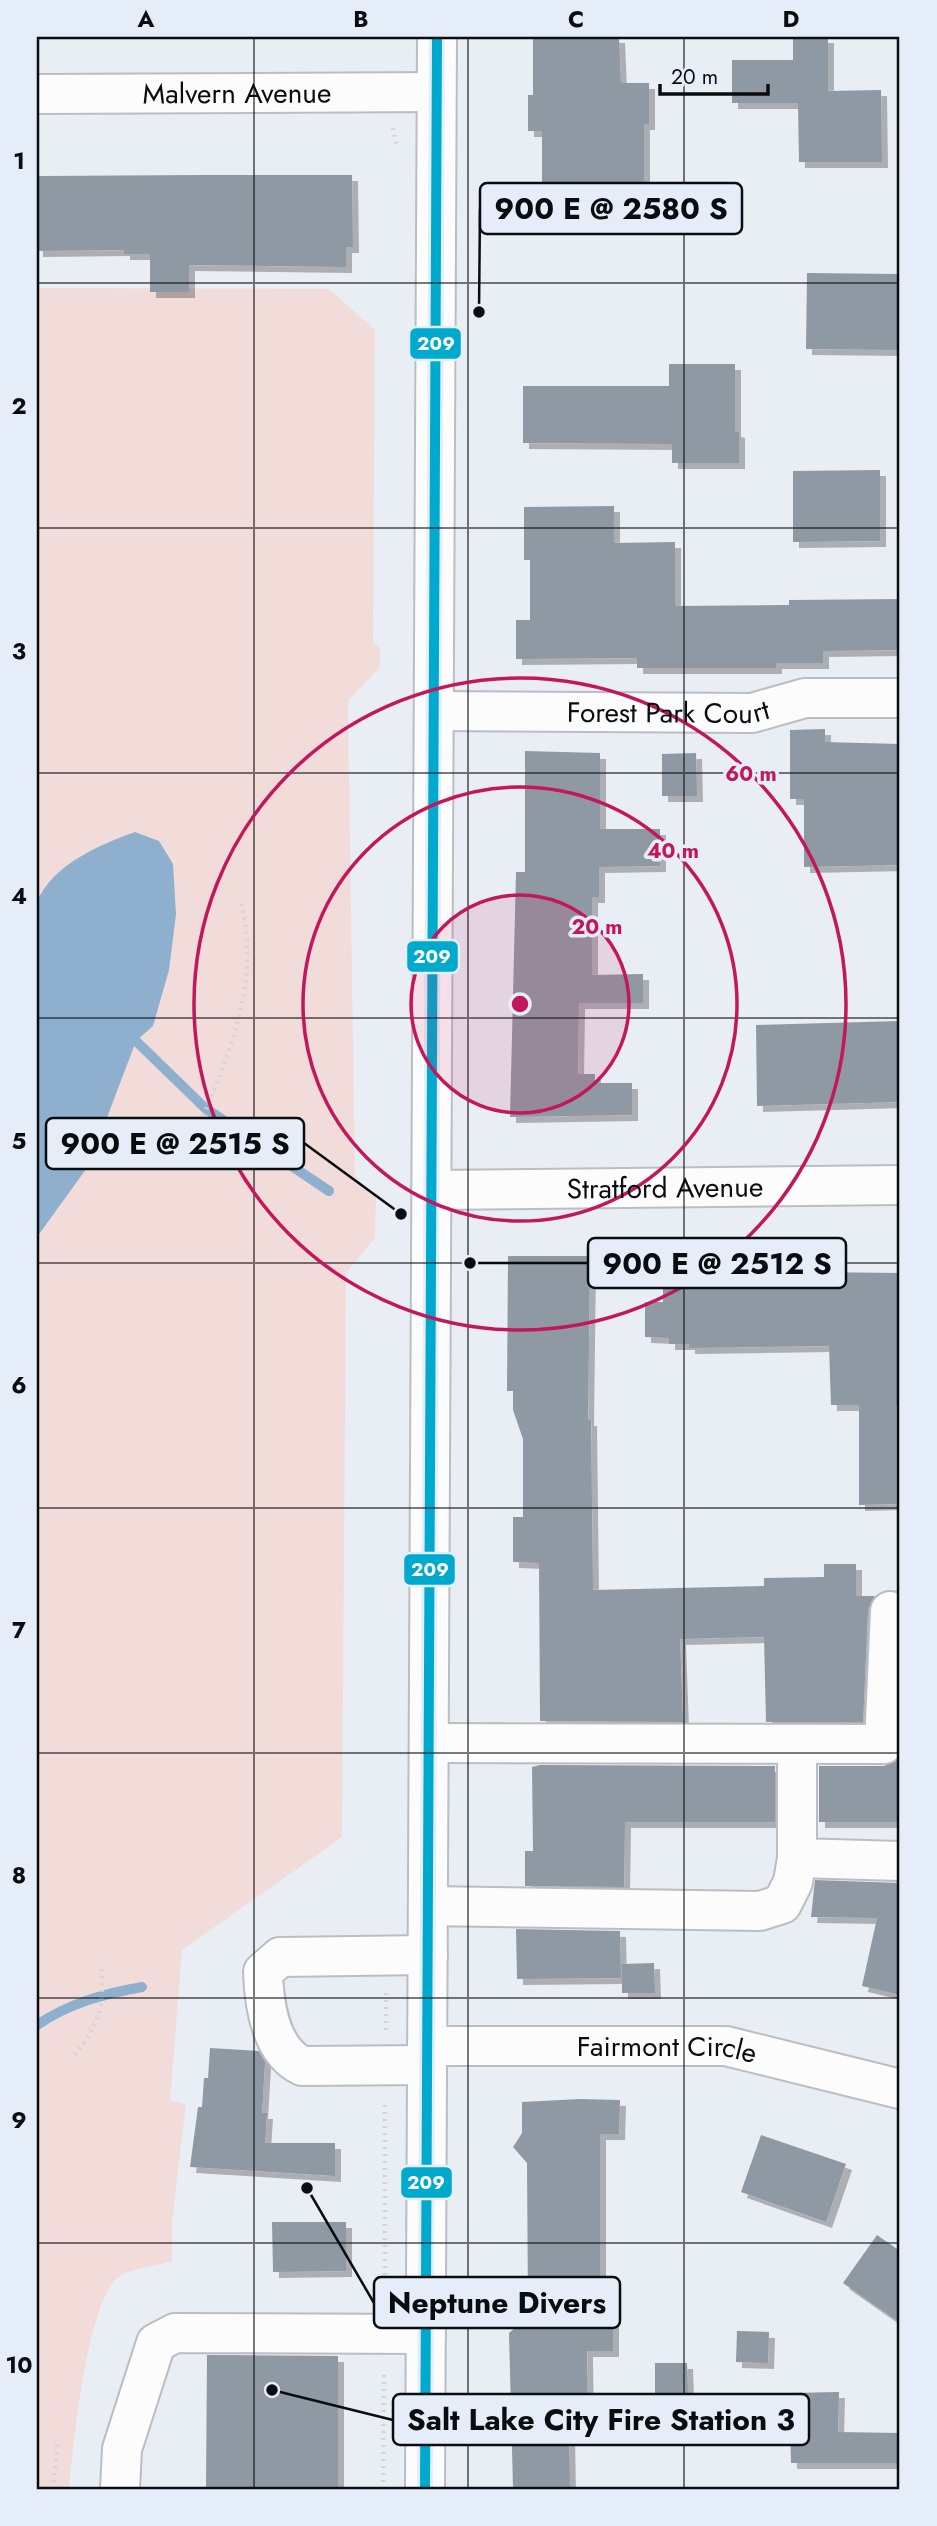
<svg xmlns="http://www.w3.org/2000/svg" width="937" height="2526" viewBox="0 0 937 2526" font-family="Jost,sans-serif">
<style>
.green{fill:#f1dcda}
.water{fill:#8fafce}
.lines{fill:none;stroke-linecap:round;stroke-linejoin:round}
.stream{stroke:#8fafce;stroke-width:10}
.building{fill:#8f99a3;filter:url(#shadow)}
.minor-casing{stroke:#babec2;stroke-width:42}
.path{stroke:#d3d4d5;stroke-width:4.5;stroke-dasharray:2 5;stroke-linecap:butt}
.minor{stroke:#fcfcfd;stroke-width:38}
.bus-1-casing{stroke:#e5eef8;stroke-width:16}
.bus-1{stroke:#00a9ce;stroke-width:10}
.grid{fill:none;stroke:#0a0d10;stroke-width:2;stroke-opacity:0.55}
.ring{fill:none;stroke:#c2185b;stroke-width:3.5}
.labels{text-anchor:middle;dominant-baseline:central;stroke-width:7;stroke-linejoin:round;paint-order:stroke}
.street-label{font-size:28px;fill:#0a0d10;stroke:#e5eef8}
.centre{fill:#c2185b;stroke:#e5eef8;stroke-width:3.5}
.ring-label{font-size:21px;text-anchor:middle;font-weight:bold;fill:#c2185b;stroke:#e5eef8;stroke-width:7;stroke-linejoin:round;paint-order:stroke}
.leader{fill:none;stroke:#0a0d10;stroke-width:2.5}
.callout-dot{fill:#0a0d10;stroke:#e5eef8;stroke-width:2.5}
.callout{fill:#e5eef8;stroke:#0a0d10;stroke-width:2.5}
.callout-label{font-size:30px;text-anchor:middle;font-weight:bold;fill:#0a0d10}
.line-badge{stroke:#e5eef8;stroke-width:2.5}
.badge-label{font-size:19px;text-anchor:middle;font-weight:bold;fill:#fff}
.neatline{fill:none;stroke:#0a0d10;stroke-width:2.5}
.grid-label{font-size:23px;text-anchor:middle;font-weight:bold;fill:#0a0d10}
</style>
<defs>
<filter id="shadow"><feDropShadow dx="6" dy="6" stdDeviation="0" flood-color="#0004"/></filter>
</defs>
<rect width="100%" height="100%" fill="#e9eef4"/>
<path class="green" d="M37 288 329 289 375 330 373 642 380 648V667L348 701 355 1176 376 1196 375 1238 346 1273 342 1837 182 1950 170 2100 186 2104 172 2222V2261C157 2266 133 2268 120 2276 87 2297 73 2449 69 2489H37Z"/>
<path class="water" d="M135 832 159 841 173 864 176 914 169 970 153 1026 136 1041 89 1165 37 1237V902C52 865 99 845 135 832Z"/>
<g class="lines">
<path class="stream" d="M136 1041 205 1108 329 1191
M37 2025C70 2003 103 1994 142 1987"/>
</g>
<path class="building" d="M533 37H619L621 83H649V124H644V209L542 210V131H528V95H533Z
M793 37H828V91L881 90 882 162H799L798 103H732V60H793Z
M202 175H352L353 247H346V267L189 265V292H150V254H124V250L37 251V176Z
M807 273 900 274V350L806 349Z
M669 364H735V431L739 432V463H672V444L523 443V386H669Z
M880 470V541L793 542V471Z
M614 506V543L675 542V606L789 605V600L900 599V650L823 651V663H776V668H637V658L516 659V620H530V560H524V507Z
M825 729V742L900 744V865L804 867V799H790V730Z
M525 751 600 753V829H660V866L599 867V897H592V975L643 974V1003H579L578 1074H595V1083H632V1115L510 1117 516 872H525Z
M696 753 697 796H662V754Z
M900 1021V1102L757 1106 756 1025Z
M749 1251V1266H812V1272L900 1273V1406H896V1504L859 1505V1405H831L829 1346 689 1348V1344H669V1338L645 1337V1302H663V1268L705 1267V1252Z
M508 1256H590L588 1420H591L593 1590 764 1586V1578L824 1577V1564H856V1596H875L868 1610 863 1722H766L764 1637 680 1639 683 1722 540 1721 539 1563 513 1562V1517H523V1439L513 1410V1391H507Z
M900 1758V1822H819V1766H884Z
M540 1765 775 1766V1822H625L624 1887 525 1886V1851H533L532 1767Z
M815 1880 900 1883V1995L862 1986 877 1918 811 1917Z
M516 1929 620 1931 621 1978 517 1979Z
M654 1963 655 1993H622V1964Z
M210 2048 259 2051 265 2062 262 2113H267L265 2143H335V2176L190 2167 198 2107H202L204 2078H208Z
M580 2099 620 2100 619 2134H600V2310H613V2351H587L588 2431H569L570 2489H513L509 2333 515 2328V2310H528L527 2163 513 2147 522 2133V2102Z
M761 2135 846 2164 826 2222 741 2192Z
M272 2222H346V2271L273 2272Z
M877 2235 900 2251V2323L843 2283Z
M737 2331 769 2332 768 2363 736 2362Z
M207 2355 338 2356V2489H206Z
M655 2363H687L688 2393 655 2394Z
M839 2392 838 2432 900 2433V2463H791L789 2393Z"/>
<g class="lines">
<g class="minor-casing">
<g id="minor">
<path id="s1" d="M37 94 436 92"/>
<path id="s2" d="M434 711 752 713 805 698H900"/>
<path id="s3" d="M431 1190 900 1185"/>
<path d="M429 1743 884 1744 890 1611"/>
<path d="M797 1746V1858L900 1861"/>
<path d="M428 1906 760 1911 782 1904 793 1882 797 1858"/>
<path id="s4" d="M427 2046H726L900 2089"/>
<path d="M427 2065 302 2066C270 2050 264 2003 263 1972L280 1957 428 1955"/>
<path d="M120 2489 122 2449 156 2343 175 2333 426 2334"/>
<path d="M425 2489 437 37"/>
</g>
</g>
<path class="path" d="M393 128 397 147
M185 1161C211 1093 251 1019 247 943 247 929 243 914 241 900
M386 2030V1993
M75 2055C101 2019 104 2009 101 1964
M385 2296V2102
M53 2489 58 2440
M383 2489 384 2371"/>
<use href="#minor" class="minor"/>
<g class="bus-1-casing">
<path id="bus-1" d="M425 2489 437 37"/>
</g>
<use href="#bus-1" class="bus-1"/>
</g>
<path class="grid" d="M254 37V2489M468 37V2489M684 37V2489M37 283H900M37 528H900M37 773H900M37 1018H900M37 1263H900M37 1508H900M37 1753H900M37 1998H900M37 2243H900"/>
<circle cx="520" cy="1004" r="109" fill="#c2185b" fill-opacity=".12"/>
<g class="ring">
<circle cx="520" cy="1004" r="109"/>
<circle cx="520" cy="1004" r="217"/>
<circle cx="520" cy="1004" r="326"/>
</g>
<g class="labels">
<g class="street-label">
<text stroke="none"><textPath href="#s1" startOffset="200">Malvern Avenue</textPath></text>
<text stroke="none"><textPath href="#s2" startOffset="234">Forest Park Court</textPath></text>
<text stroke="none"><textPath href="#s3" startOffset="234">Stratford Avenue</textPath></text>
<text stroke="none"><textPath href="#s4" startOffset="240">Fairmont Circle</textPath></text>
</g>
</g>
<circle cx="520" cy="1004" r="10" class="centre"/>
<g class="ring-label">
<text x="751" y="781">60 m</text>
<text x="673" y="858">40 m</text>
<text x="597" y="934">20 m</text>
</g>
<path class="leader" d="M479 312L480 209M401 1214L304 1143M470 1263L588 1263M307 2188L374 2303M272 2390L393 2420"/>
<g class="callout-dot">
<circle cx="479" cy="312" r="7"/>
<circle cx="401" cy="1214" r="7"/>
<circle cx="470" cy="1263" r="7"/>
<circle cx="307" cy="2188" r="7"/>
<circle cx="272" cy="2390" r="7"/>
</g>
<g class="callout">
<rect x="480" y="183" width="262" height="51" rx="7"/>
<rect x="46" y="1118" width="258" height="51" rx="7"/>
<rect x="588" y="1238" width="258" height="50" rx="7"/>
<rect x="374" y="2277" width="246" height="51" rx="7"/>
<rect x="393" y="2394" width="416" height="51" rx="7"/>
</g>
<g class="callout-label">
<text x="611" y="219">900 E @ 2580 S</text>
<text x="175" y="1154">900 E @ 2515 S</text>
<text x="717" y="1274">900 E @ 2512 S</text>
<text x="497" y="2313">Neptune Divers</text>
<text x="601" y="2430">Salt Lake City Fire Station 3</text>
</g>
<g class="line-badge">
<rect x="409" y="327" width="53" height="33" rx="7" fill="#00a9ce"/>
<rect x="406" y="940" width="53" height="33" rx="7" fill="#00a9ce"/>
<rect x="403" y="1553" width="53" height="33" rx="7" fill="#00a9ce"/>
<rect x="400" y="2166" width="53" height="33" rx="7" fill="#00a9ce"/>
</g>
<g class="badge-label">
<text x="436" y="350">209</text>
<text x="432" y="963">209</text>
<text x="430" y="1576">209</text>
<text x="426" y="2189">209</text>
</g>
<rect width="937" height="2526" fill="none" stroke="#e5eef8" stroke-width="77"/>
<path d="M660 84v10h108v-10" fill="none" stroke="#0a0d10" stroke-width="3.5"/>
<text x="671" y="84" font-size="21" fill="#0a0d10" stroke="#e5eef8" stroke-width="5" paint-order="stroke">20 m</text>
<rect x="38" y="38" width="860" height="2450" class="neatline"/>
<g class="grid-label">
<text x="146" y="27">A</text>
<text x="361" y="27">B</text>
<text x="576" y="27">C</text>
<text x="791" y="27">D</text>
<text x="19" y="169">1</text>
<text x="19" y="414">2</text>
<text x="19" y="659">3</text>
<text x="19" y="904">4</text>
<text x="19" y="1149">5</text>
<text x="19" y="1393">6</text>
<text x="19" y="1638">7</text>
<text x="19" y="1883">8</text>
<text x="19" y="2128">9</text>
<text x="19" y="2373">10</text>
</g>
</svg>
